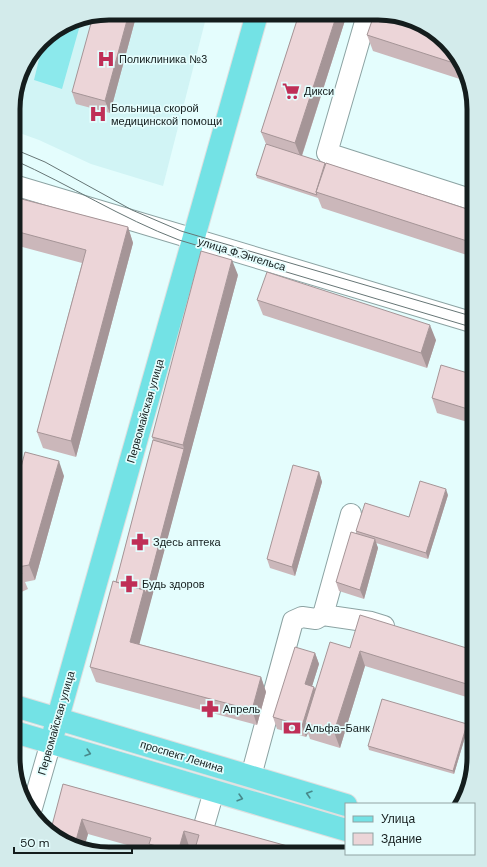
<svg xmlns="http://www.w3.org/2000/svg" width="487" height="867" viewBox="0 0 487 867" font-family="'DM Sans',sans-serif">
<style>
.built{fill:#d1f4f5}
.green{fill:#8ce9ec}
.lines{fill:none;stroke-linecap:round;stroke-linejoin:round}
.minor-casing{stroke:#8ca3a3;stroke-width:22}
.major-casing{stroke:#dedfdf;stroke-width:24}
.minor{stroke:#fff;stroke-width:20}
.major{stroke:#73e2e5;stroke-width:22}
.tram{stroke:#667676;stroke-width:1}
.wall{fill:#cbb7ba}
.shaded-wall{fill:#a59597}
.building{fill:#ecd5d8;stroke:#a59597}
.oneway{stroke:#48898b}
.labels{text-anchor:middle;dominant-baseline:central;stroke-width:3.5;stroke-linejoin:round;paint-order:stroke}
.poi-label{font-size:11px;fill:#141d1d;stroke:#e4fdfd;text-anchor:start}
.street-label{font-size:11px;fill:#141d1d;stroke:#e4fdfd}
.rim{fill:none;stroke:#141d1d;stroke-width:5}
</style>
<rect width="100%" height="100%" fill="#e4fdfd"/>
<path class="built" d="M109 13 207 14 163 186 91 164 39 140 14 131V97L23 67 46 37 73 20Z"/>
<path class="green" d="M82 18 62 89 34 80 41 51 40 44C50 32 67 21 82 18Z"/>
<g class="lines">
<g class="minor-casing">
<path id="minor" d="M367 15 327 153 470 199
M14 185 471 322
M323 615 371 622 384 626
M251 776 293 621 302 617 316 619 323 615 351 514
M32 808 51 742
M201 836 214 791"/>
</g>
<g class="major-casing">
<path id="major" d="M18 707 346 805
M18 733 346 830
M51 742 257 14"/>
</g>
<use href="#minor" class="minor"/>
<use href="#major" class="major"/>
<path class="tram" d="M14 149 45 162 132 210 181 231 471 316
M14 160C70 185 121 218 179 240L471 327"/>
</g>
<path class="wall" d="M109 13H137L110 113 76 104 72 92Z
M299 14H347L302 156 470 210V256L322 208 318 198 257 178 256 175 266 144 261 132Z
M367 35 441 37 469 78V82L373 51Z
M14 197 128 227 133 243 76 457 43 448 37 432 82 263 15 245Z
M238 275 139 644 261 677 266 692 257 725 96 682 90 667 116 582 153 440 152 437Z
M257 300 436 340 427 368 263 315Z
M471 374V423L437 413 432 398Z
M319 472 322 482 295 576 270 568 267 559Z
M64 476 35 580 25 582 28 589 17 594 16 486Z
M448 495 428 559 376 543 378 548 364 599 339 591 336 582 357 534 356 531 409 517Z
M350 648 473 650V699L365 666 340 748 310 739 308 733 306 737 277 729 273 717 315 653 319 664 312 686 314 687 315 689Z
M468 727 454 774 369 750 368 746Z
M63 784 302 850 195 848 189 846 188 852H152L88 834 84 848 51 834Z"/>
<path class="shaded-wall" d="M129 13H137L110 113 105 101Z
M337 14H347L301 158 295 143Z
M128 227 133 243 76 457 71 441Z
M470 231V250L467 241Z
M232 260 238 275 136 657 130 642 144 590 184 449 183 445Z
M430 325 436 340 427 368 421 353Z
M59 461 64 476 35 580 29 565Z
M319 472 322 482 295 576 292 567Z
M446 489 448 495 428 559 426 553Z
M375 539 378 548 364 599 360 590Z
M360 651 365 666 340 748 334 732Z
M315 653 319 664 309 696 305 684Z
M261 677 266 692 257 725 252 710Z
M314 687 318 698 305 723 308 733 306 737 302 726Z
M467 724 468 727 454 774 453 771Z
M82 819 88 834 84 848 75 844Z
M184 831 189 846 188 852H178Z"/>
<path class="building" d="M109 13H129L105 101 72 92 93 16Z
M299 14H337L295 143 261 132Z
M374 15H396L441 37 460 65 367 35Z
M266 144 325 163 316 192 317 195 256 175Z
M326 163 470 210V231L467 241 316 192Z
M14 197 128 227 71 441 37 432 86 250 15 231Z
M201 251 232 260 183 445 152 437Z
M267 272 430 325 421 353 257 300Z
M441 365 471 374V410L432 398Z
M153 440 184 449 146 593 144 590 116 582Z
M25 452 59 461 29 565 18 567 22 574 17 577 16 486Z
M293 465 319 472 292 567 267 559Z
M420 481 446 489 426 553 356 531 365 503 409 517Z
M351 532 375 539 360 590 336 582Z
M113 581 144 590 130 642 261 677 252 710 90 667Z
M360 615 473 650V686L360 651 334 732 305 723 330 642 350 648Z
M295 647 315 653 305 684 314 687 302 726 273 717Z
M382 699 467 724 453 771 368 746Z
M63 784 302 850 194 852 199 835 184 831 178 852 149 844 151 838 82 819 75 844 51 834 50 833Z"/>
<defs><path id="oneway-chevron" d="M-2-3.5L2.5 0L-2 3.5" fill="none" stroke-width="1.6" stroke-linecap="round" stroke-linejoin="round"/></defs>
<g class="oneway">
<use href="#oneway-chevron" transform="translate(88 753) rotate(17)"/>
<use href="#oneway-chevron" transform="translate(309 794) rotate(-163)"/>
<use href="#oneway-chevron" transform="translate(240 798) rotate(16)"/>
</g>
<defs>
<g id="hospital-bare" transform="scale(1.38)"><path d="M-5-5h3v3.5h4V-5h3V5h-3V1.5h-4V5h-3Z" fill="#bf2f57" stroke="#e4fdfd" stroke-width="2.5" paint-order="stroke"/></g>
<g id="supermarket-bare" transform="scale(1.38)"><path d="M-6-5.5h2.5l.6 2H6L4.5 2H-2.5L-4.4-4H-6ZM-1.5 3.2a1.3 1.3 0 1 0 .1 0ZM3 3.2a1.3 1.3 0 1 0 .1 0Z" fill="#bf2f57" stroke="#e4fdfd" stroke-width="2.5" paint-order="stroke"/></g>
<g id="pharmacy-bare" transform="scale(1.38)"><path d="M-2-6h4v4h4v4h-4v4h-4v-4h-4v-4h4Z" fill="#bf2f57" stroke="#e4fdfd" stroke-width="2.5" paint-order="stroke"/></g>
<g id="bank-bare" transform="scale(1.38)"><path d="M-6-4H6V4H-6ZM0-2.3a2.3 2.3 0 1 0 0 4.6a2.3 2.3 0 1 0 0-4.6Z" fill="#bf2f57" stroke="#e4fdfd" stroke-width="2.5" paint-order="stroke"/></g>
</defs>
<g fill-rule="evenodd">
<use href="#hospital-bare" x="106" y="59"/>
<use href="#supermarket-bare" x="291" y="91"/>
<use href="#hospital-bare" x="98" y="114"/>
<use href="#pharmacy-bare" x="140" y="542"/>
<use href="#pharmacy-bare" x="129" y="584"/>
<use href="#pharmacy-bare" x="210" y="709"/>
<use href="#bank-bare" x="292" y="728"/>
</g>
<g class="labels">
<g class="poi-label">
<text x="119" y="59">Поликлиника №3</text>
<text x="304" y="91">Дикси</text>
<text x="111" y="108">Больница скорой<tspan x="111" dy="13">медицинской помощи</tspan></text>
<text x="153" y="542">Здесь аптека</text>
<text x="142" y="584">Будь здоров</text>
<text x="223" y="709">Апрель</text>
<text x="305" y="728">Альфа-Банк</text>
</g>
<g class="street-label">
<text transform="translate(242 254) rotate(17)">улица Ф.Энгельса</text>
<text transform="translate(145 411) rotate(-74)">Первомайская улица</text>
<text transform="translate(56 723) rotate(-74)">Первомайская улица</text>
<text transform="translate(182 756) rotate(17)">проспект Ленина</text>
</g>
</g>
<path d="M0 0H487V867H0ZM109 20H378A89 89 0 0 1 467 109V758A89 89 0 0 1 378 847H109A89 89 0 0 1 20 758V109A89 89 0 0 1 109 20Z" fill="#d3ebeb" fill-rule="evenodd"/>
<path class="rim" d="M109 20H378A89 89 0 0 1 467 109V758A89 89 0 0 1 378 847H109A89 89 0 0 1 20 758V109A89 89 0 0 1 109 20Z"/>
<rect x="345" y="803" width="130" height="52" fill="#e4fdfd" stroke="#91a3a3"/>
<rect x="353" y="816" width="20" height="6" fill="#73e2e5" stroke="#91a3a3"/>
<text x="381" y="823" font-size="12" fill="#141d1d">Улица</text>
<rect x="353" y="833" width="20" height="12" fill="#ecd5d8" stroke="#91a3a3"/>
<text x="381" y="843" font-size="12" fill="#141d1d">Здание</text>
<path d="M14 847v6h118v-6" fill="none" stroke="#141d1d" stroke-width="2"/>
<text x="20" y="847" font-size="12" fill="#141d1d" stroke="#e4fdfd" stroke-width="3" paint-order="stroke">50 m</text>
</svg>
